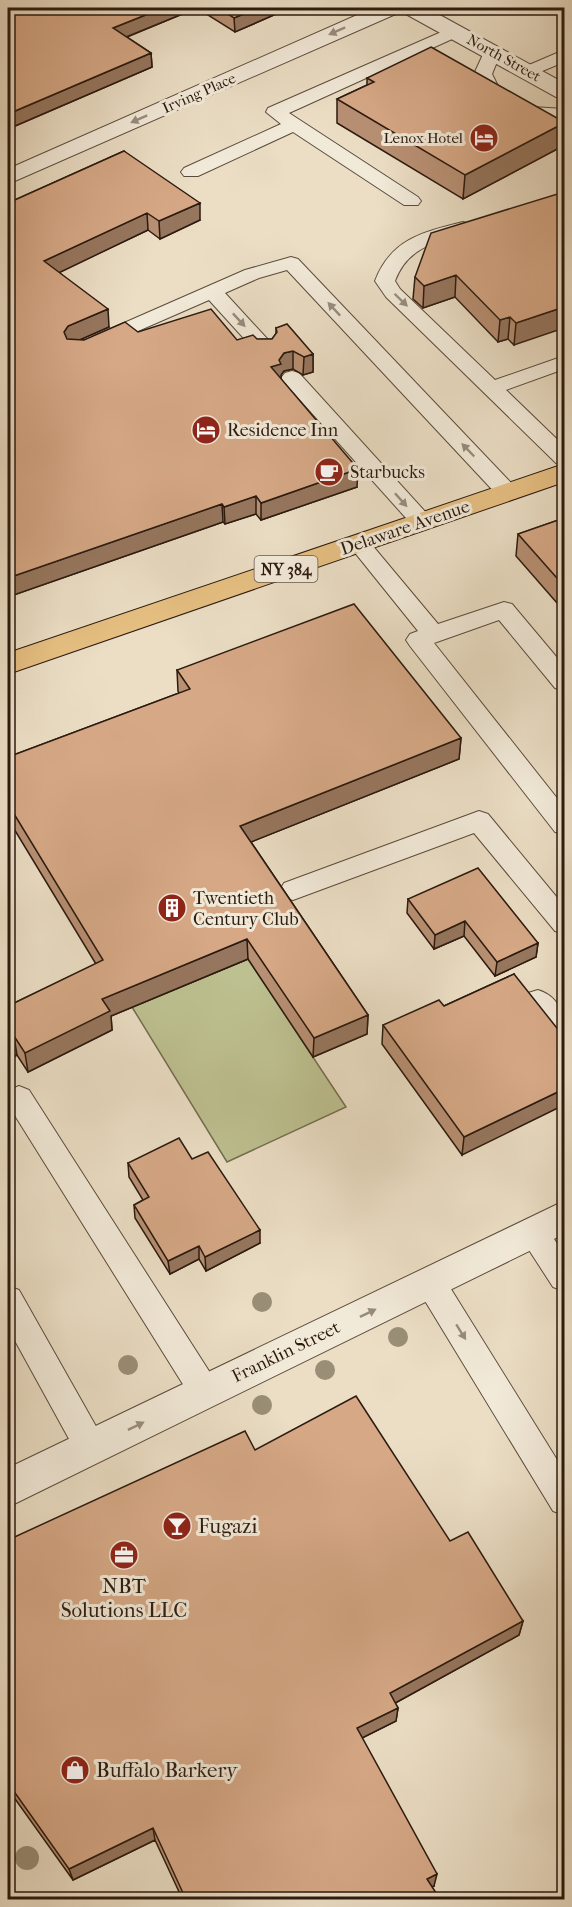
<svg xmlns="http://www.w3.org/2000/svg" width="572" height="1907" viewBox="0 0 572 1907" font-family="'IM FELL French Canon',serif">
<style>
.green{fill:#bdc090;stroke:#746d50;stroke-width:1.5}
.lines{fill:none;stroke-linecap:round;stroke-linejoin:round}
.service-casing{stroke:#5b4b3c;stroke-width:2}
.minor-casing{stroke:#5b4b3c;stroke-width:2}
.tertiary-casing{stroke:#5b4b3c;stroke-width:2}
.primary-casing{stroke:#2b1a0f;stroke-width:2}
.service{fill:#f2ead9;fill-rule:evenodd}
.minor{fill:#f2ead9;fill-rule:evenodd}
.tertiary{fill:#f2ead9;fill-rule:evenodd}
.primary{fill:#e6bf82;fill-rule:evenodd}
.tree{fill:#9a8e76}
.wall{fill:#b89073;stroke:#2b1a0f;stroke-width:1.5}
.shaded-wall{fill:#96765e;stroke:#2b1a0f;stroke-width:1.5}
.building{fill:#d6a886;stroke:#2b1a0f;stroke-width:1.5}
.oneway{fill:#988c7e}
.labels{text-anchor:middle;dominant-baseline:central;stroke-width:6;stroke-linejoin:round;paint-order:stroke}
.far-street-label{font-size:15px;fill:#2b1a0f;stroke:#f2ead9}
.far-poi-label{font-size:15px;fill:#2b1a0f;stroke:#f2ead9;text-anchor:end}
.shield{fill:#f2ead9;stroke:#67584c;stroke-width:1.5}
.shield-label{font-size:16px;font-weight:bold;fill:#2b1a0f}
.poi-label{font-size:18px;fill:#2b1a0f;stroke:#f2ead9;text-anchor:start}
.street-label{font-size:18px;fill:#2b1a0f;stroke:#f2ead9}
.near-poi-label{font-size:21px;fill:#2b1a0f;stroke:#f2ead9;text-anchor:start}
</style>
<rect width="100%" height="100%" fill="#ebdec5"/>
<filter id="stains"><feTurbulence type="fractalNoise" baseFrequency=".00333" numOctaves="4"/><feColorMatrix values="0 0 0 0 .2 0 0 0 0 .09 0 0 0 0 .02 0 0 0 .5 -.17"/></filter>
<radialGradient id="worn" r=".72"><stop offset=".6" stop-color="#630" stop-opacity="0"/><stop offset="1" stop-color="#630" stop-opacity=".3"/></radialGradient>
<path class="green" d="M248 959 346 1107 227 1162 132 1007Z"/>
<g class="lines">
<g class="service-casing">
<path id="service" d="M455 26 461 27 464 31 461 35 289 113 418 197 421 201 418 205H404L293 132 198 176H184L181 172 184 168 281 124 266 112 268 108Z
M492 47 498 48 501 52 492 74 499 88 511 97 508 101C489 106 481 88 474 74L486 48Z
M564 50V62L528 77 522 76 519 72 522 68Z
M517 99 533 107 564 109V119L522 116 508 105 510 101Z
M463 222 470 224 473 228 470 232C437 242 408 246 395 281L400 289 495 380 564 356V369L506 390 564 446V465L556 463 386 297 375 281C391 239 423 232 463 222Z
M291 257 298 259 516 488 519 493 516 498 508 500 500 498 287 270 259 278 225 293 272 344 275 349 272 354 265 355 258 354 209 300 106 345 99 347 92 345 89 341 92 337 245 270Z
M292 371 299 373 430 517 433 522 430 527 422 529 414 527 285 383 281 378 285 373Z
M359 536 367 539 438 624 504 602 512 604 564 666V691L555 688 499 620 434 643 564 807V834L555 832 410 646 406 640 410 634 418 631 348 544 351 539Z
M479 811 488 814 564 906V934L555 931 474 833 293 900 284 897 280 890 284 883Z
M538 990C566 999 564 1024 564 1048L554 1045 524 1001 528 993Z
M19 1086 29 1090 216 1382 221 1392 216 1402 205 1406 194 1402 9 1106V1090Z
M533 1220 544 1224 564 1254V1291L553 1287 518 1233 522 1224Z
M430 1269 441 1273 564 1471V1515L553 1511 419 1291 415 1282 419 1273Z
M8 1286 19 1290 102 1437 107 1448 102 1459 91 1463 80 1459 8 1328Z"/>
</g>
<g class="minor-casing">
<path id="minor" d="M373 8H401L398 13 8 184V169Z
M564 1201V1234L8 1507V1468Z"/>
</g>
<g class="tertiary-casing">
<path id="tertiary" d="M401 8H427L564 83V99L556 97 404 13Z"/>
</g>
<g class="primary-casing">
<path id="primary" d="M564 464V482L8 674V653Z"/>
</g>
<use href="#service" class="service"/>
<use href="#minor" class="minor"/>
<use href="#tertiary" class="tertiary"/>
<use href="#primary" class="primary"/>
</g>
<g class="tree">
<circle cx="262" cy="1302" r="10"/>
<circle cx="398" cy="1337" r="10"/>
<circle cx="128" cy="1365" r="10"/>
<circle cx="325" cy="1370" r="10"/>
<circle cx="262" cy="1405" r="10"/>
<circle cx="27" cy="1858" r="12"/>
</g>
<path class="wall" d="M8 8H283V11L235 32 197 8 127 37 151 53 152 67 8 129Z
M367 78 563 146 463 199 337 123V99L367 85Z
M124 151 200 220 160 239 148 230 59 272 109 327 79 340H84L138 332 237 340 272 339 276 334V328L313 354V372L303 375 293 369 284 371 281 375V379L357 487 261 520 256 514 225 524 223 522 8 597V203Z
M564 192 514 345 508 339 498 342 455 297 423 308 413 299 415 277Z
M564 518V611L516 556 518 534Z
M177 670 461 738 459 759 251 842 368 1015 367 1034 313 1057 248 959 111 1016 112 1030 28 1072 17 1055 11 1058 8 1049V1006L96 964 8 819V757L179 693 178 691Z
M408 899 538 943 536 957 495 976 464 936 434 949 407 913Z
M514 974 462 1155 382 1044 383 1025 444 1006Z
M192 1159 260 1243 206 1271 199 1259 170 1274 135 1218 134 1205 143 1200 129 1177 128 1163Z
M255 1450 450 1541 523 1621 519 1635 395 1703 398 1708 396 1721 362 1738 434 1886 181 1896 155 1840 73 1880 8 1789V1540Z"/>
<path class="shaded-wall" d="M163 8H197L114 42 113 28Z
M258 8H283V11L235 32 234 18Z
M151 53 152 67 8 129V114Z
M564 123 563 146 463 199 465 175Z
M200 203V220L160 239 159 221Z
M147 213 148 230 46 279 44 261Z
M456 275 455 297 423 308 424 286Z
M564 307V328L514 345 516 323Z
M108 309 109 327 70 344 66 350 64 332 68 326Z
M510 317 508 339 498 342 500 320Z
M293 351V369L284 371 281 375V382L271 367 279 360 284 353Z
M313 354V372L303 375 304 357Z
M358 469 357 487 261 520V503Z
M256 496V514L225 524 224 507Z
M222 504 223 522 8 597V578Z
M461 738 459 759 241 846 240 826Z
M465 921 464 936 434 949 435 935Z
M247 939 248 959 111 1016 112 1030 28 1072 25 1053 102 999Z
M538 943 536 957 495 976 497 962Z
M368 1015 367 1034 313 1057 314 1038Z
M14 1036 17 1055 11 1058 8 1039Z
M564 1089V1105L462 1155 464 1137Z
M260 1230V1243L206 1271 205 1257Z
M199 1246V1259L170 1274 168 1261Z
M523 1621 519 1635 388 1707 390 1693Z
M398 1708 396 1721 356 1741 357 1728Z
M153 1828 155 1840 73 1880 69 1869Z
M437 1874 434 1886 425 1891 427 1879Z"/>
<path class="building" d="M8 8H163L113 28 151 53 8 114Z
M218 8H258L234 18Z
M431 47 564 122V123L465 175 337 99 374 82 367 78Z
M124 151 200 203 159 221 147 213 44 261 108 309 68 326 64 332 67 339 84 340 125 322 138 332 211 309 237 340 253 335 257 339H272L277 332 276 328 287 324 313 354 304 357 293 351 284 353 279 360 281 364 271 367 358 469 261 503 256 496 224 507 222 504 8 578V203Z
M564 192V307L516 323 510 317 500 320 456 275 424 286 415 277 431 233Z
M564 518V586L518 534Z
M354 604 461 738 240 826 368 1015 314 1038 247 939 102 999 110 1011 25 1053 14 1036 8 1039V1006L103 960 8 804V757L190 689 177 670Z
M478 868 538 943 497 962 465 921 435 935 408 899Z
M514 974 564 1037V1089L464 1137 383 1025 439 1000 444 1006Z
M179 1138 192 1159 208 1152 260 1230 205 1257 199 1246 168 1261 134 1205 149 1197 128 1163Z
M356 1396 450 1541 468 1532 523 1621 390 1693 398 1708 357 1728 437 1874 427 1879 440 1899H175L184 1895 153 1828 69 1869 8 1783V1540L245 1431 255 1450Z"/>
<defs><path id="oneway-solid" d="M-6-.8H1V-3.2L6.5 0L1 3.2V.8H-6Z" transform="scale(1.5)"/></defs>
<g class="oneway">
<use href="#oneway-solid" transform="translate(337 31) rotate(156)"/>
<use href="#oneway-solid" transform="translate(139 119) rotate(156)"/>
<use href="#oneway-solid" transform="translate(401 300) rotate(44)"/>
<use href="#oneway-solid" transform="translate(334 309) rotate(-133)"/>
<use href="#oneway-solid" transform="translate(239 320) rotate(47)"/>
<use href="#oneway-solid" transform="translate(468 450) rotate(-134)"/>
<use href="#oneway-solid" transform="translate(401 500) rotate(48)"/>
<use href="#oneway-solid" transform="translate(368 1313) rotate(-26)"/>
<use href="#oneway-solid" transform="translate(461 1332) rotate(58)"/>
<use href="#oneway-solid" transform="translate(136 1426) rotate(-26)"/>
</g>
<defs>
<g id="hotel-disc" transform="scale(1.5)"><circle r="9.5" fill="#8f2418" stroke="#f2ead9"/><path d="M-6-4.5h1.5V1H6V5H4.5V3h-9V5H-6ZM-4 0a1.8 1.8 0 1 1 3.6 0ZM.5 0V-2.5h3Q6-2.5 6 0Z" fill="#fff"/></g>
<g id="cafe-disc" transform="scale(1.5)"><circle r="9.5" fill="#8f2418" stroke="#f2ead9"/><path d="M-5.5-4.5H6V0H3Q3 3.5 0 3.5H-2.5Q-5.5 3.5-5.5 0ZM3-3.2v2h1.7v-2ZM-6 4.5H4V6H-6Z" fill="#fff"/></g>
<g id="building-disc" transform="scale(1.5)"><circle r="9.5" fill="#8f2418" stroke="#f2ead9"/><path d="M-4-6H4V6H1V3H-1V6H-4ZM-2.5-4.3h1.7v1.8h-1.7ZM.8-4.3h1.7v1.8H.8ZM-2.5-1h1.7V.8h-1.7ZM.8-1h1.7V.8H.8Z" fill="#fff"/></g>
<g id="bar-disc" transform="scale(1.5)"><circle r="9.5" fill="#8f2418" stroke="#f2ead9"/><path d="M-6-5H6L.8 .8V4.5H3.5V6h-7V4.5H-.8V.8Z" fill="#fff"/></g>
<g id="office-disc" transform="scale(1.5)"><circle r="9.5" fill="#8f2418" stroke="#f2ead9"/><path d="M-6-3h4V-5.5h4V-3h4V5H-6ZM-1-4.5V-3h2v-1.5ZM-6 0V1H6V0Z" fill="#fff"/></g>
<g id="shop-disc" transform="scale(1.5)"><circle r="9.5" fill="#8f2418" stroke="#f2ead9"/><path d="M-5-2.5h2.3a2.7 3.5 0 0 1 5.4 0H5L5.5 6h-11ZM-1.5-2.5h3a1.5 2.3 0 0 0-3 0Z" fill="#fff"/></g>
</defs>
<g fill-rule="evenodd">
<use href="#hotel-disc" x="484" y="138"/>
<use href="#hotel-disc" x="206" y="430"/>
<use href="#cafe-disc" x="329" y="472"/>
<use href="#building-disc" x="172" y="908"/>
<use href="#bar-disc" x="177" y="1526"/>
<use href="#office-disc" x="124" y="1555"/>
<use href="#shop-disc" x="75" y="1770"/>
</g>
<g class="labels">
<g class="far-street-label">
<text transform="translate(504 58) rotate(29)">North Street</text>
<text transform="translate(199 93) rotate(-24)">Irving Place</text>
</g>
<g class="far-poi-label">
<text x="463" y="138">Lenox Hotel</text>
</g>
<rect class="shield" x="254.5" y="556" width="63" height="26" rx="4.5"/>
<g class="shield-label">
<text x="286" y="569">NY 384</text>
</g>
<g class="poi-label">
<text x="227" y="430">Residence Inn</text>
<text x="350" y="472">Starbucks</text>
<text x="193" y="898">Twentieth<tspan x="193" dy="21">Century Club</tspan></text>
</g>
<g class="street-label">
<text transform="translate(405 528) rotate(-19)">Delaware Avenue</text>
<text transform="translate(286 1352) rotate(-26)">Franklin Street</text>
</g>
<g class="near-poi-label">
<text x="198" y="1526">Fugazi</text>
<text x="124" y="1586" text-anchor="middle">NBT<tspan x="124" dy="24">Solutions LLC</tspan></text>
<text x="96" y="1770">Buffalo Barkery</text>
</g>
</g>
<rect width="572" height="1907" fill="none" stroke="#ebdec5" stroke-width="30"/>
<rect x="9" y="9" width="554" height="1889" fill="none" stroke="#2b1a0f" stroke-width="3"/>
<rect x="15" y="15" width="542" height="1877" fill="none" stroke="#2b1a0f" stroke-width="1.5"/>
<rect width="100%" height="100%" filter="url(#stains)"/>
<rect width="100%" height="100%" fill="url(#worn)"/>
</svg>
